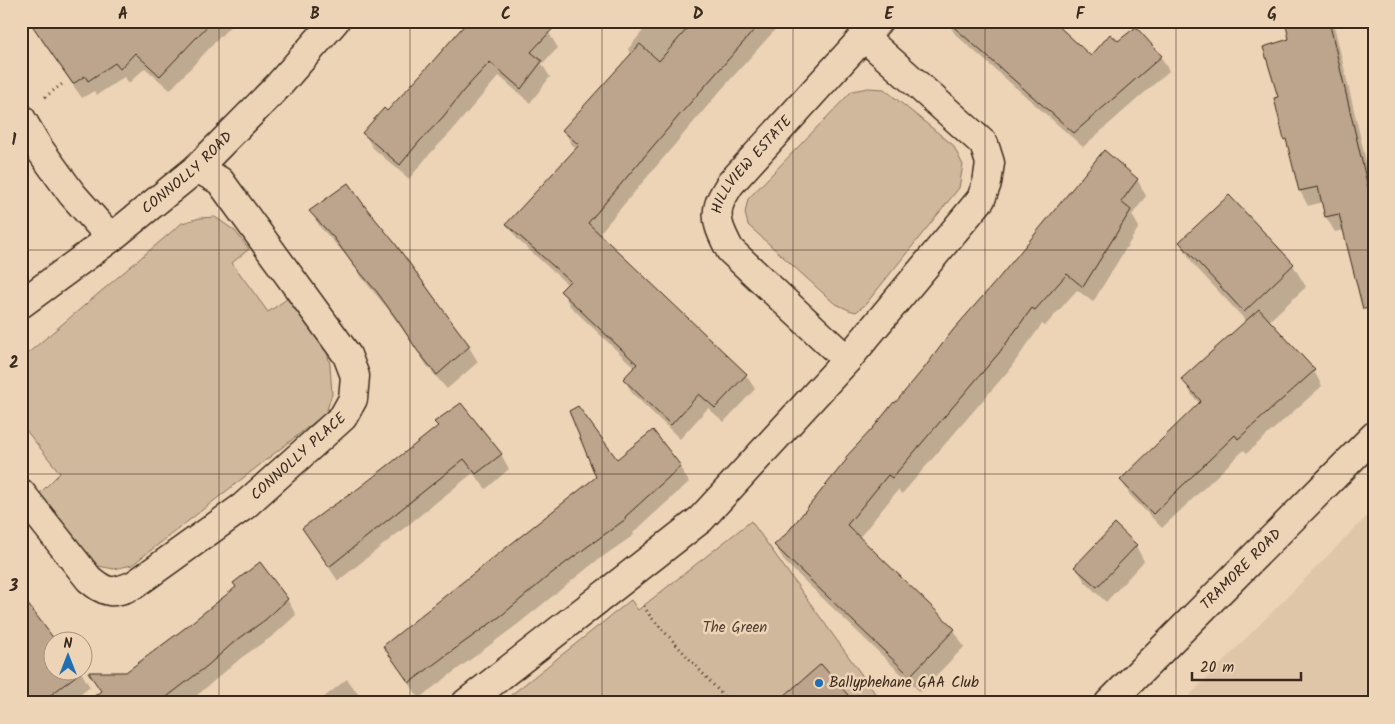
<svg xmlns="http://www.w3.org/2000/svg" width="1395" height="724" viewBox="0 0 1395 724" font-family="Kalam,sans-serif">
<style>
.built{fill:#dfc6a9}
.green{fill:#d0b89d;stroke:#86715e}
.shadow{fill:#0003}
.building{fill:#bca58c;stroke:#3b2a1e}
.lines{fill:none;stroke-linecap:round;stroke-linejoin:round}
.minor-casing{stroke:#3b2a1e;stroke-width:31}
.tertiary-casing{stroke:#3b2a1e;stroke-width:31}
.path{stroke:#3b2a1e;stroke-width:3;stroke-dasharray:1 4;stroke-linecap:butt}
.minor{stroke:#eed4b6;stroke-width:28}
.tertiary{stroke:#eed4b6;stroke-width:28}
.grid{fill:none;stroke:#3b2a1e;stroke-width:1;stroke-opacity:0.55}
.poi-dot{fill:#1f6fb2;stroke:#eed4b6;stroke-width:2}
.labels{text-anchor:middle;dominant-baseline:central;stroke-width:5;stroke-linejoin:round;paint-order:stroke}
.street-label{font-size:15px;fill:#3b2a1e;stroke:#eed4b6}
.park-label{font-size:15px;fill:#513f31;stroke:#eed4b6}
.poi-label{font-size:15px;fill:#3b2a1e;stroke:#eed4b6;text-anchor:start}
.neatline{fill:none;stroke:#3b2a1e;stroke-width:2}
.grid-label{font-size:16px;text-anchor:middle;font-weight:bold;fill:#3b2a1e}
</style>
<rect width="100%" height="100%" fill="#eed4b6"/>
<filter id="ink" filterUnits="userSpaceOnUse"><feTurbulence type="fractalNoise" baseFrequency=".02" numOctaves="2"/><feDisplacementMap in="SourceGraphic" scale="10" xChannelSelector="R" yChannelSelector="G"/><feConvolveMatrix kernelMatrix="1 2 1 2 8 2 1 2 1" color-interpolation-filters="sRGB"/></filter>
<g filter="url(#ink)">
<path class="built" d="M1374 509V703H1182Z"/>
<path class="green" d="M868 88 884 89 953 145 963 165 959 188 865 305 856 312 849 310 834 303 748 225 745 213 748 199 852 91Z
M215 217 235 231 249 249 232 263 268 312 287 299 327 351 330 365 332 394 326 413 132 565 114 569 98 566 38 495 60 473 25 429 21 432V359L182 223 200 218Z
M751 521 882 703H501L631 600 638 610Z"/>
<path class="shadow" d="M145 21H235L170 90 145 68 129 83 124 77 97 95 94 91 82 98 42 41 33 26Z
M651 21H783L721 90 598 235 746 375 755 389 724 422 708 408 680 439 633 394 624 379 635 368 570 306 562 291 568 285 517 239 508 224 577 149 572 145 564 130 631 55 628 49Z
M947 21 1091 57 1118 42 1161 57 1169 71 1083 147 955 34Z
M1286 21H1333L1374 195V303L1345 230 1335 232 1326 217 1323 202 1308 206 1300 191 1289 145 1286 139 1276 99 1279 98 1291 40Z
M549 33 558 48 542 64 550 77 530 103 499 76 473 106 451 132 427 157 409 179 373 148 364 133 387 113Z
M1137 179 1146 196 1132 215 1139 227 1093 302 1077 290 1045 326 1042 324 1009 370 902 494 898 490 859 538 954 630 964 647 920 692 785 562 775 545 788 534 895 404Z
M1229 197 1293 265 1306 287 1269 321 1314 371 1322 386 1247 453 1244 450 1162 528 1130 495 1121 480 1200 404 1192 395 1183 379 1247 322 1193 264 1180 242Z
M311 212 451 323 469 347 478 362 447 389 427 366 408 337 387 308 363 279 345 254 320 227Z
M436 422 501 454 509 469 486 489 473 473 338 581 313 543 304 528 356 492 439 427Z
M653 432 680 467 689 482 633 533 634 535 595 562 518 624 419 698 385 647Z
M1136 546 1144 561 1106 602 1085 582 1076 567Z
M237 588 287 599 296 615 274 635 241 658 188 703H109L125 674Z
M21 598 52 642V672H81L90 687 69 703H21Z
M347 679 365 703H317Z"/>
<path class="building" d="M29 21H212L160 76 135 53 120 69 115 63 88 81 85 76 73 84Z
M468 21H560L531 52 542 61 521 89 490 62 464 90 443 117 419 142 400 165 362 133 384 108 387 111 433 61Z
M694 21H762L677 118 588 223 747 374 715 408 699 394 671 425 623 379 637 364 560 291 570 281 506 224 579 145 562 130 640 44 659 61Z
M947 21H1053L1091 56 1110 34 1118 41 1136 27 1162 56 1074 133Z
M1285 21H1329L1374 213V308L1363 309 1339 214 1325 217 1318 187 1299 191 1286 139 1284 140 1274 98 1278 97 1263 47 1289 39Z
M1104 150 1138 179 1121 202 1131 210 1083 287 1067 274 1035 310 1032 308 999 353 892 478 888 475 847 525 955 629 910 676 774 545 787 533 847 459 845 458 873 428 894 402 895 403 925 367 953 330 998 279Z
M348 183 367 209 394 242 452 322 470 346 437 375 417 350 398 321 377 292 352 263 334 238 309 211Z
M1229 195 1294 264 1244 312 1179 242Z
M1259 309 1315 370 1238 439 1235 435 1153 514 1120 480 1201 401 1181 379Z
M461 403 502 454 476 474 464 459 329 567 302 528 328 509 355 491 413 446 438 426 434 422Z
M578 406 617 459 653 430 681 466 625 517 626 519 587 547 552 573 502 615 445 656 409 683 383 646 450 592 596 477 569 411Z
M1115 524 1137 545 1097 587 1074 567Z
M260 562 288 599 265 620 233 643 207 666 159 703H85L101 691 88 672H126L181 631 236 587 233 583Z
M21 595 55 640 58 638 60 642H52V672H81L40 703H21Z
M821 664 855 703H776Z"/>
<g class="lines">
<g class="minor-casing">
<g id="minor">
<path d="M21 118 38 147 72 194 111 238"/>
<path id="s1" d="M847 360 730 250C723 236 714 221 719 205 721 198 726 191 730 184L878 21"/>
<path id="s2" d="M21 493 89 579C107 594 112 594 134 585L244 506 343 417 353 399 355 376 347 355 220 181 197 168"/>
<path d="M466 703 701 519 847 360 981 199 987 183 990 163 984 144 864 37"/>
</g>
</g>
<g class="tertiary-casing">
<g id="tertiary">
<path id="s3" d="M21 304 111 238 197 168 278 86 335 21"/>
<path id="s4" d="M1109 703 1374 436"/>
</g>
</g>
<path class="path" d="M45 97 65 82
M644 606 650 616 730 703"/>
<use href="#minor" class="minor"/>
<use href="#tertiary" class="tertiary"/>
</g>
</g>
<path class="grid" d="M219 21V703M410 21V703M602 21V703M793 21V703M985 21V703M1176 21V703M21 250H1374M21 474H1374"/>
<circle class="poi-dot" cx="819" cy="683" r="5"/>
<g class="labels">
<g class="street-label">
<text stroke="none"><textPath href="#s1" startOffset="260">HILLVIEW ESTATE</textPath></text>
<text stroke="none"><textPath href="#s3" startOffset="212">CONNOLLY ROAD</textPath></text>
<text stroke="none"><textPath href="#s2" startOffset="368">CONNOLLY PLACE</textPath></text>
<text stroke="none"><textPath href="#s4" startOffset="188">TRAMORE ROAD</textPath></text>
</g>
<g class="park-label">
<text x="735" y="628">The Green</text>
</g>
<g class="poi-label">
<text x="829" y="683">Ballyphehane GAA Club</text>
</g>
</g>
<rect width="1395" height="724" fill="none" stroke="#eed4b6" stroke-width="55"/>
<g transform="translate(68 656)"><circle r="24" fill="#eed4b6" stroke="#a69079"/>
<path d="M0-4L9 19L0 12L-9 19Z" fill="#1f6fb2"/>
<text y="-8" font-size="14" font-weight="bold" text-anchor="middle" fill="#3b2a1e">N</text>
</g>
<path d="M1192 672v8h109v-8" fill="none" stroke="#3b2a1e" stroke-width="2.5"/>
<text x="1200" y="672" font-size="15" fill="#3b2a1e" stroke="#eed4b6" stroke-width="4" paint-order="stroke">20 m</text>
<rect x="28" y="28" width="1340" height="668" class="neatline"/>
<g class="grid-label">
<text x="123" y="19">A</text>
<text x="315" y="19">B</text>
<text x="506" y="19">C</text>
<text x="698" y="19">D</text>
<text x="889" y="19">E</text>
<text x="1080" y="19">F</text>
<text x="1272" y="19">G</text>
<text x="14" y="145">1</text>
<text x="14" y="368">2</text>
<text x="14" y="591">3</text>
</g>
</svg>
